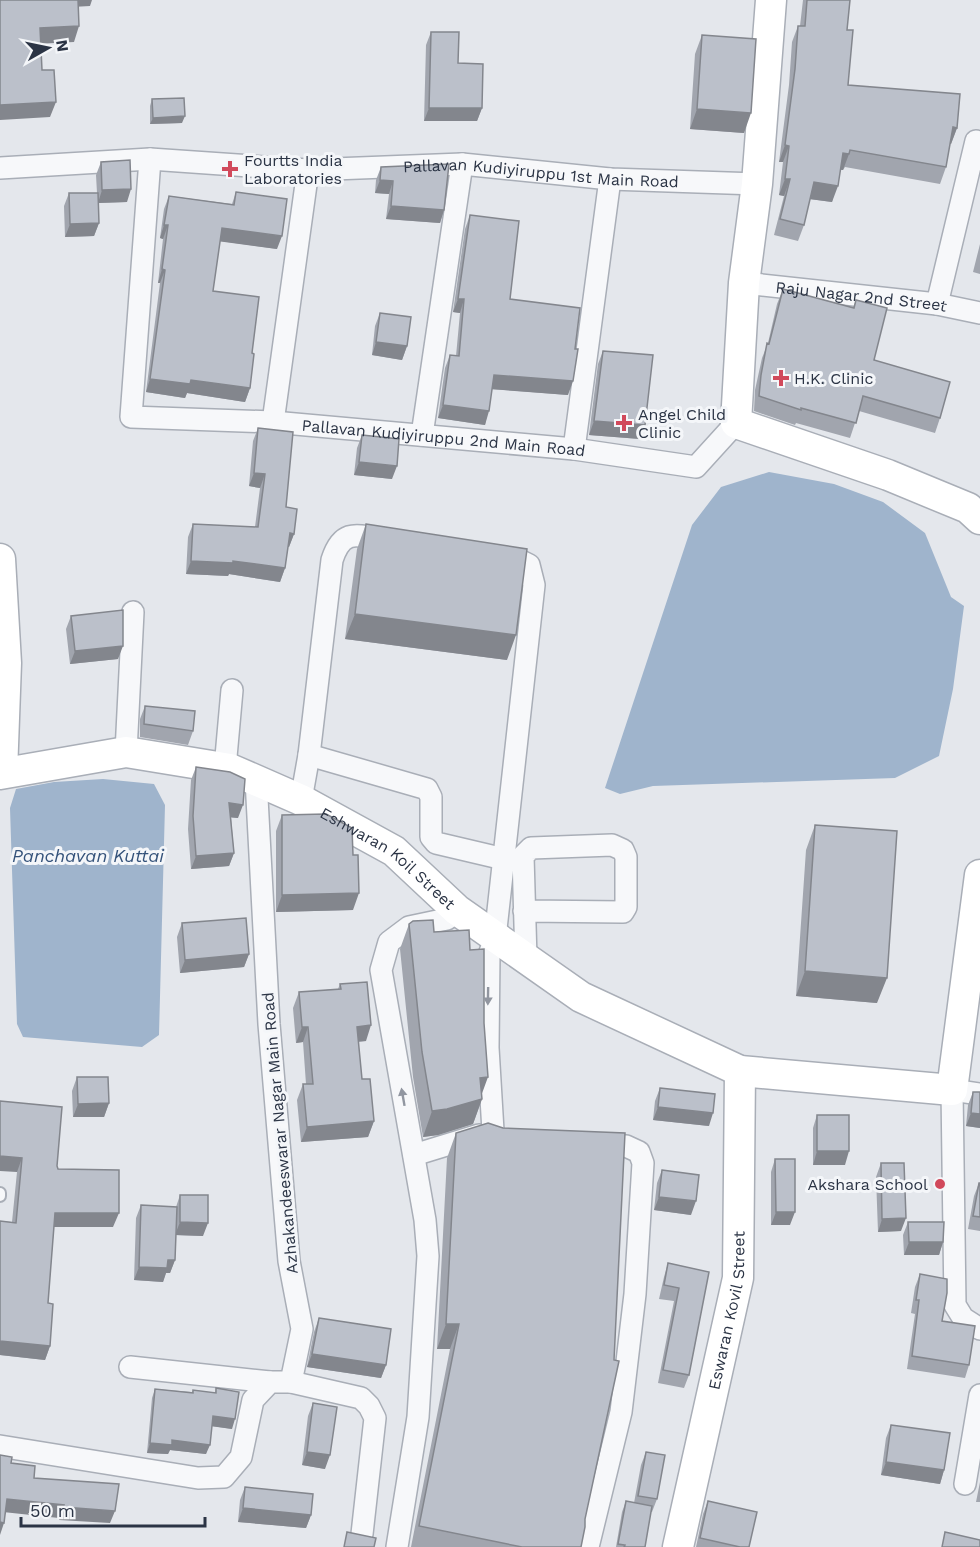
<svg xmlns="http://www.w3.org/2000/svg" width="980" height="1547" viewBox="0 0 980 1547" font-family="'Work Sans',sans-serif">
<style>
.water{fill:#9fb4cc}
.lines{fill:none;stroke-linecap:round;stroke-linejoin:round}
.lane-casing{stroke:#a9aeb7;stroke-width:14}
.street-casing{stroke:#a9aeb7;stroke-width:24}
.secondary-casing{stroke:#a9aeb7;stroke-width:33}
.lane{stroke:#f7f8fa;stroke-width:10}
.street{stroke:#f7f8fa;stroke-width:21}
.secondary{stroke:#fff;stroke-width:30}
.wall{fill:#a1a5ae}
.shaded-wall{fill:#83868d}
.building{fill:#bbc0ca;stroke:#83868d;stroke-width:1.5}
.oneway{fill:#9196a0}
.poi-dot{fill:#d1495b;stroke:#f4f6f9;stroke-width:2}
.labels{text-anchor:middle;dominant-baseline:central;stroke-width:6;stroke-linejoin:round;paint-order:stroke}
.poi-label{font-size:16px;fill:#2b3445;stroke:#f4f6f9;text-anchor:start}
.street-label{font-size:16px;fill:#2b3445;stroke:#f4f6f9}
.water-label{font-size:18px;font-style:italic;fill:#34527a;stroke:#f4f6f9}
</style>
<rect width="100%" height="100%" fill="#e4e7ec"/>
<path class="water" d="M769 472 834 484 883 502 925 533 951 597 964 606 953 689 939 756 895 778 653 786 620 794 605 788 692 525 721 487Z
M103 779 154 784 165 805 159 1035 142 1047 23 1037 17 1024 10 808 16 789 54 782Z"/>
<g class="lines">
<g class="lane-casing">
<path id="lane" d="M0 1193V1196"/>
</g>
<g class="street-casing">
<g id="street">
<path id="s1" d="M150 159 131 417 273 422 574 449 696 467 736 423"/>
<path id="s2" d="M0 168 150 159 308 170 462 164 610 179 757 184"/>
<path id="s3" d="M744 283 937 304 980 313"/>
<path d="M937 304 976 141"/>
<path d="M273 422 308 170"/>
<path d="M422 435 462 164"/>
<path d="M574 449 610 179"/>
<path d="M499 558 521 561 529 565 534 585 495 938 489 955 488 1048 493 1131 494 1140 507 1141"/>
<path d="M126 752 133 612"/>
<path d="M309 755 427 789 431 797V837L436 843 504 859"/>
<path d="M225 768 232 690"/>
<path d="M301 800 309 755 332 560C343 526 359 536 388 541"/>
<path d="M524 911 623 912 626 907V857L623 850 612 845 531 848 523 856 526 959"/>
<path d="M980 1094 952 1090 955 1305 963 1318 980 1329"/>
<path d="M414 1155 479 1135"/>
<path d="M130 1367 270 1382"/>
<path d="M291 1382 361 1398 369 1406 375 1418 362 1534"/>
<path d="M0 1446 198 1478 224 1477 241 1457 253 1400 270 1382H291L302 1329 289 1261 269 1024 256 779"/>
<path d="M965 1484 980 1395"/>
<path d="M397 1547 418 1417 428 1256 425 1220 381 970 389 942 409 927 447 919 457 910"/>
<path d="M588 1547 621 1412 635 1294 643 1163 639 1152 626 1146 595 1145"/>
</g>
</g>
<g class="secondary-casing">
<g id="secondary">
<path d="M771 0 757 184 744 283 736 423 888 475 968 508 980 519"/>
<path d="M0 559 6 663 2 773"/>
<path id="s4" d="M0 774 126 752 230 769 301 800 394 851 457 910 581 997 740 1071 952 1090 980 875"/>
<path id="s5" d="M678 1547 738 1278 740 1071"/>
</g>
</g>
<use href="#lane" class="lane"/>
<use href="#street" class="street"/>
<use href="#secondary" class="secondary"/>
</g>
<path class="wall" d="M803 0H850L847 30 848 85 957 128 951 144H950L946 167 940 184 845 167 843 170H840L832 202 810 199 804 225 798 241 774 235 784 196 779 195 783 162H779L789 85 792 42 798 26H800Z
M431 32 458 63 482 108 477 121H424L426 45Z
M702 35 744 133 690 129 695 54Z
M152 99 182 123 150 124V106Z
M101 162 127 202 98 203 99 223 94 236 65 237 64 206 69 193H97L96 175Z
M381 167 444 210 440 223 386 219 389 194 375 193 376 180Z
M236 192 277 249 220 241 213 291 252 353 250 388 245 402 187 393 185 398 146 392 160 283H158L163 239 160 238 164 209 169 196 232 204Z
M470 215 510 299 568 395 492 389 485 425 438 418 445 368 450 355 456 356 460 313 453 312 465 229Z
M980 244V274L973 272Z
M783 289 853 308 856 300 874 360 940 418 935 433 859 411 850 438 796 423 795 425 754 411 755 390 762 358 768 343 777 304Z
M380 313 407 346 402 360 372 355 375 326Z
M603 351 645 425 640 439 589 435 598 364Z
M258 428 286 507 294 534 289 547H288L285 568 280 582 229 574 228 576 186 574 188 537 193 524 255 527 260 488 249 486 253 441Z
M362 435 392 479 354 475 357 448Z
M366 524 507 660 345 639 357 549Z
M71 616 118 659 70 664 66 629Z
M145 706 193 731 188 745 140 737V719Z
M196 767 238 818 231 817 234 853 229 866 191 869 188 829 191 780Z
M282 815 353 910 276 912V831Z
M815 825 877 1003 796 996 806 850Z
M182 923 249 954 244 967 180 973 177 937Z
M409 924 434 932 470 950 481 1095 482 1099 473 1124 438 1135 423 1137 413 1077 400 949Z
M340 984 366 1041 358 1042 362 1079 374 1121 368 1137 301 1142 297 1100 303 1084H306L303 1042 296 1043 293 1008 299 992 338 989Z
M77 1077 109 1103 104 1117H73L72 1091Z
M660 1088 709 1126 653 1120 655 1101Z
M973 1092H980V1128L966 1126 968 1105Z
M0 1101 58 1169 113 1227H54L48 1303 50 1346 45 1360 0 1355V1221L12 1222 17 1172Z
M817 1115 845 1165H813V1128Z
M456 1133 585 1519 581 1547H411L450 1349H437L447 1158Z
M775 1159 790 1225H771V1172Z
M881 1163 901 1231 878 1232 876 1177Z
M662 1170 691 1215 654 1210 657 1183Z
M979 1183H980V1231L968 1229 974 1196Z
M180 1195 203 1236 176 1235 175 1260 170 1273H166L163 1282 134 1280 136 1218 141 1205 176 1207Z
M908 1222 943 1242 939 1255H904L903 1235Z
M668 1263 709 1272 689 1375 684 1388 658 1383 674 1301 659 1299 664 1277Z
M920 1274 942 1321 969 1365 965 1378 907 1369 915 1314 911 1313 915 1287Z
M319 1318 386 1365 381 1378 307 1367 314 1332Z
M216 1388 232 1429 212 1426 206 1454 170 1450 168 1454 147 1453 152 1398 155 1389 192 1392 193 1390 215 1393Z
M313 1403 325 1469 302 1465 308 1416Z
M891 1425 944 1470 940 1484 881 1475 886 1438Z
M646 1452 657 1499 652 1512H651L645 1547H616L622 1512 626 1501 634 1503 641 1465Z
M980 1482V1502H976Z
M245 1487 311 1515 306 1528 238 1522 240 1500Z
M708 1501 749 1547H696L703 1514Z"/>
<path class="shaded-wall" d="M74 0H92L90 6 72 7Z
M79 26 74 42 35 44 40 28Z
M56 102 50 117 0 120V105Z
M429 108H482L477 121H424Z
M697 109 751 113 744 133 690 129Z
M185 116 182 123 150 124 153 118Z
M953 127 957 128 951 144H947Z
M785 145 789 146 783 162H779Z
M843 153 849 154 843 170 837 169Z
M785 179H790L784 196 779 195Z
M380 180 393 181 389 194 375 193Z
M814 182 838 186 832 202 809 199Z
M131 189 127 202 98 203 102 190Z
M391 206 444 210 440 223 386 219Z
M99 223 94 236 65 237 70 224Z
M164 225H168L163 239 160 238Z
M222 228 282 236 277 249 217 241Z
M162 269 165 270 160 283H158Z
M458 299H464L460 313 453 312Z
M376 342 407 346 402 360 372 355Z
M494 375 573 381 568 395 489 389Z
M150 379 191 380 250 388 245 402 187 393 185 398 146 392Z
M443 405 489 411 485 425 438 418Z
M594 421 645 425 640 439 589 435Z
M359 462 397 466 392 479 354 475Z
M254 473 265 474 260 488 249 486Z
M290 533 294 534 289 547 285 546Z
M191 561H233L285 568 280 582 229 574 228 576 186 574Z
M355 614 516 635 507 660 345 639Z
M123 646 118 659 70 664 75 651Z
M229 803 243 805 238 818 225 817Z
M234 853 229 866 191 869 196 856Z
M359 893 353 910 276 912 282 895Z
M249 954 244 967 180 973 185 960Z
M805 971 887 978 877 1003 796 996Z
M371 1025 366 1041 351 1042 357 1027Z
M302 1027H308L303 1042 296 1043Z
M488 1077 480 1099H482L473 1124 438 1135 423 1137 432 1111 480 1078Z
M109 1103 104 1117H73L78 1104Z
M658 1107 713 1113 709 1126 653 1120Z
M971 1113 980 1114V1128L966 1126Z
M374 1121 368 1137 301 1142 307 1127Z
M817 1151H849L845 1165H813Z
M0 1156 22 1158 17 1172 0 1171Z
M659 1197 696 1201 691 1215 654 1210Z
M776 1212H795L790 1225H771Z
M55 1213H119L113 1227H50Z
M906 1218 901 1231 878 1232 882 1219Z
M180 1222 208 1223 203 1236 175 1235Z
M909 1242H943L939 1255H904Z
M168 1260H175L170 1273H166L163 1282 134 1280 139 1267Z
M446 1324H459L450 1349H437Z
M0 1341 50 1346 45 1360 0 1355Z
M312 1354 386 1365 381 1378 307 1367Z
M213 1416 235 1419 232 1429 210 1426Z
M172 1440 210 1445 206 1454 170 1450 168 1454 147 1453 150 1443Z
M307 1452 330 1455 325 1469 302 1465Z
M886 1462 944 1470 940 1484 881 1475Z
M7 1499 64 1505 59 1518 3 1512Z
M63 1507 115 1511 110 1523 59 1520Z
M243 1508 311 1515 306 1528 238 1522Z
M0 1522 4 1523 0 1535Z"/>
<path class="building" d="M0 0H78L79 26 40 28 42 70H54L56 102 0 105Z
M807 0H850L847 30H853L848 85 960 94 957 128 953 127 946 167 850 150 849 154 843 153 838 186 814 182 804 225 780 219 790 179H785L789 146 785 145 795 69 798 26H805Z
M431 32H459L458 63 483 64 482 108H429Z
M702 35 756 39 751 113 697 109Z
M184 98 185 116 153 118 152 99Z
M130 160 131 189 102 190 101 162Z
M449 164 444 210 391 206 393 181 380 180 381 167Z
M236 192 287 199 282 236 222 228 213 291 259 297 252 353 254 354 250 388 191 380 190 384 150 379 165 270 162 269 168 225H164L169 196 234 205Z
M69 193H98L99 223 70 224Z
M470 215 519 221 510 299 580 308 575 349H578L573 381 494 375 489 411 443 405 450 355 459 356 464 299H458Z
M783 289 854 308 856 300 887 308 874 360 950 382 940 418 863 396 856 423 801 408V410L759 396 761 375 767 343 769 344Z
M380 313 411 317 407 346 376 342Z
M603 351 653 355 645 425 594 421Z
M258 428 293 432 286 507 297 509 294 534 290 533 285 568 233 561V563L191 561 193 524 258 527 265 474 254 473Z
M362 435 399 439 397 466 359 462Z
M366 524 527 549 516 635 355 614Z
M123 610V646L75 651 71 616Z
M145 706 195 711 193 731 144 724Z
M196 767 230 772 245 779 243 805 229 803 234 853 196 856 193 816Z
M326 814 352 828 353 855H358L359 893 282 895V815Z
M815 825 897 831 887 978 805 971Z
M246 918 249 954 185 960 182 923Z
M433 920 434 932 469 930 470 950 484 949V1023L488 1077 480 1078 482 1099 447 1109 432 1111 422 1052 409 924 413 921Z
M367 982 371 1025 357 1027 362 1079H370L374 1121 307 1127 303 1084H313L308 1027H302L299 992 341 989 340 984Z
M77 1077H108L109 1103 78 1104Z
M660 1088 715 1094 713 1113 658 1107Z
M973 1092H980V1114L971 1113Z
M0 1101 62 1107 57 1166 58 1169 119 1170V1213H55L48 1303 53 1304 50 1346 0 1341V1221L16 1223 22 1158 0 1156Z
M817 1115H849V1151H817Z
M488 1123 503 1128 625 1133 614 1360 619 1361 585 1519V1527L581 1547H522L419 1526 459 1324H446L456 1133Z
M775 1159H795V1212H776Z
M881 1163H904L906 1218 882 1219Z
M662 1170 699 1175 696 1201 659 1197Z
M979 1183H980V1217L973 1216Z
M180 1195H208V1223L180 1222Z
M141 1205 177 1207 175 1260H168L167 1268 139 1267Z
M908 1222H944L943 1242H909Z
M668 1263 709 1272 689 1375 663 1370 679 1288 664 1285Z
M920 1274 947 1279V1293L942 1321 975 1326 969 1365 912 1356 919 1300H916Z
M319 1318 391 1329 386 1365 312 1354Z
M216 1388 239 1392 235 1419 213 1416 210 1445 172 1440V1445L150 1443 155 1389 193 1393V1390L216 1393Z
M313 1403 337 1407 330 1455 307 1452Z
M891 1425 950 1433 944 1470 886 1462Z
M646 1452 665 1455 657 1499 638 1496Z
M0 1455 12 1457 11 1463 35 1466 34 1478 119 1484 115 1511 63 1507 64 1505 7 1499 4 1523 0 1522Z
M245 1487 313 1494 311 1515 243 1508Z
M626 1501 652 1506 645 1547H624L625 1545 618 1544Z
M708 1501 757 1512 749 1547H740L700 1538Z
M347 1532 376 1538 374 1547H344Z
M945 1532 980 1540V1547H942Z"/>
<defs><path id="oneway-solid" d="M-6-.8H1V-3.2L6.5 0L1 3.2V.8H-6Z" transform="scale(1.5)"/></defs>
<g class="oneway">
<use href="#oneway-solid" transform="translate(488 996) rotate(91)"/>
<use href="#oneway-solid" transform="translate(403 1097) rotate(-100)"/>
</g>
<g class="poi-dot">
<path d="M227 160h6v6h6v6h-6v6h-6v-6h-6v-6h6z"/>
<path d="M778 369h6v6h6v6h-6v6h-6v-6h-6v-6h6z"/>
<path d="M621 414h6v6h6v6h-6v6h-6v-6h-6v-6h6z"/>
<circle cx="940" cy="1184" r="6"/>
</g>
<g class="labels">
<g class="poi-label">
<text x="244" y="160">Fourtts India<tspan x="244" dy="18">Laboratories</tspan></text>
<text x="794" y="378">H.K. Clinic</text>
<text x="638" y="414">Angel Child<tspan x="638" dy="18">Clinic</tspan></text>
<text x="928" y="1184" text-anchor="end">Akshara School</text>
</g>
<g class="street-label">
<text stroke="none"><textPath href="#s2" startOffset="542">Pallavan Kudiyiruppu 1st Main Road</textPath></text>
<text stroke="none"><textPath href="#s3" startOffset="118">Raju Nagar 2nd Street</textPath></text>
<text stroke="none"><textPath href="#s1" startOffset="572">Pallavan Kudiyiruppu 2nd Main Road</textPath></text>
<text stroke="none"><textPath href="#s4" startOffset="416">Eshwaran Koil Street</textPath></text>
<text transform="translate(280 1133) rotate(-95)">Azhakandeeswarar Nagar Main Road</text>
<text stroke="none"><textPath href="#s5" startOffset="242">Eswaran Kovil Street</textPath></text>
</g>
<g class="water-label">
<text x="88" y="855">Panchavan Kuttai</text>
</g>
</g>
<g transform="translate(48 48) rotate(81)" stroke="#f4f6f9" stroke-width="4.5" paint-order="stroke">
<path d="M0-4.5L10 22L0 15L-10 22Z" fill="#2b3445"/>
<text y="-9" font-size="16" font-weight="bold" text-anchor="middle" fill="#2b3445">N</text>
</g>
<path d="M21 1517v9h184v-9" fill="none" stroke="#2b3445" stroke-width="3"/>
<text x="30" y="1517" font-size="18" fill="#2b3445" stroke="#f4f6f9" stroke-width="4.5" paint-order="stroke">50 m</text>
</svg>
